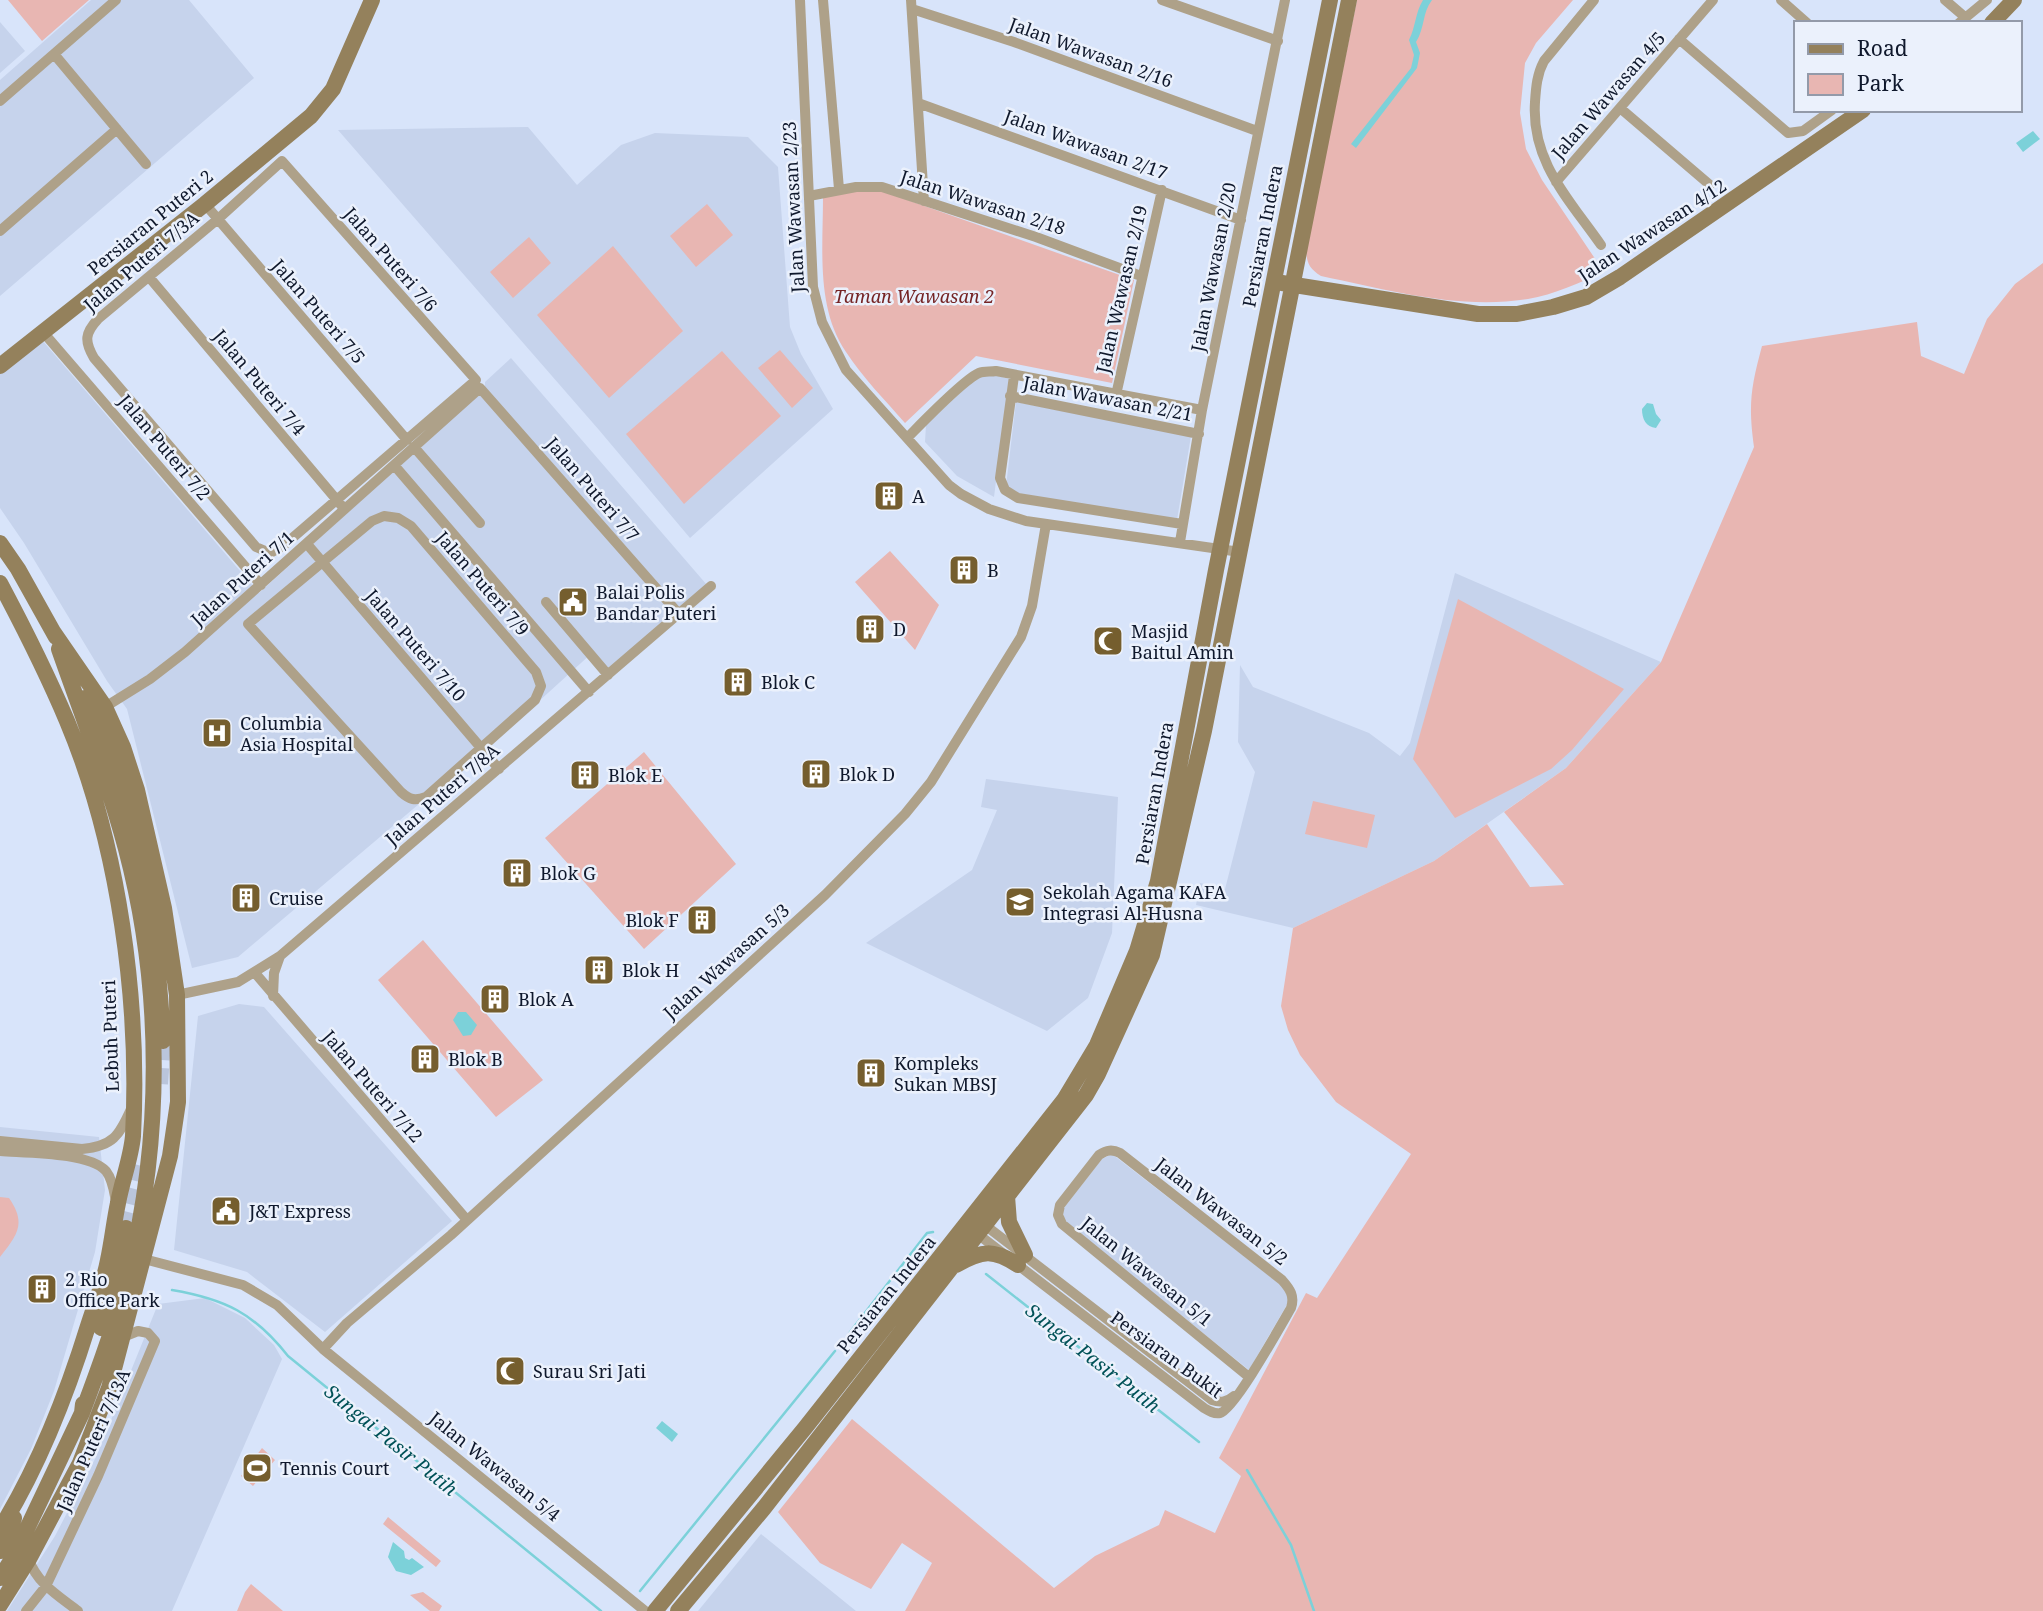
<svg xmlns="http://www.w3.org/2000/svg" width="2043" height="1611" viewBox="0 0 2043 1611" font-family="'Noto Serif',serif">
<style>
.built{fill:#c6d3ec}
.green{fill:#e8b6b2}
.water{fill:#7cd1d9}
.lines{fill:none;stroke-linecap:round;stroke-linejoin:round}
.stream{stroke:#7cd1d9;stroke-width:2.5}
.secondary-tunnel{stroke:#bac5db;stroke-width:16;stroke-dasharray:16 8;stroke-linecap:butt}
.street{stroke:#aea189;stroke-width:10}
.secondary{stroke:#94815c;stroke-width:16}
.labels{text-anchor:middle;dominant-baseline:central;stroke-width:5;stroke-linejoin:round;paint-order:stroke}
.street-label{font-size:18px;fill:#0f182c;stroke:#ebf1fc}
.park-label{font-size:18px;font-style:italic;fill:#752425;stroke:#ebf1fc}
.poi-label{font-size:18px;fill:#0f182c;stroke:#ebf1fc;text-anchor:start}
.water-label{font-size:19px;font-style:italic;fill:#005157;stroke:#ebf1fc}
</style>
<rect width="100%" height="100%" fill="#d8e4fa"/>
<path class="built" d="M91 0H189L254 78 0 296V80Z
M0 22 25 51 0 73Z
M528 127 577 185 621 145 655 133 748 137 778 167 790 327 801 354 833 409 690 538 599 430 338 130Z
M42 340 259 593 485 388V382L511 358 707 585 608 671 592 653 516 722 238 957 192 968 127 709 107 681 24 543 0 508V374Z
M995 375 1009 379 994 497 957 476 925 442 926 425 972 382 982 376Z
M1016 402 1191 436 1177 520 1016 493 1006 486Z
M1455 573 1661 662 1566 768 1434 861 1293 928 1196 905 1200 883 1225 889 1255 772 1238 742 1240 665 1253 687 1369 733 1400 756 1410 743Z
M986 779 1118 797 1112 933 1088 998 1047 1031 866 943 972 870 997 810 981 807Z
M239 1004 264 1007 452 1221 325 1332 247 1272 174 1250 198 1016Z
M0 1127 99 1137 105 1190 95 1252 54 1391 31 1449 0 1509Z
M1112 1154 1281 1285 1288 1294 1289 1301 1249 1370 1064 1221 1063 1209 1102 1159Z
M205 1298 245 1318 274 1345 282 1359 172 1611H7L55 1536 96 1457 158 1304Z
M761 1534 856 1611H698Z"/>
<path class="green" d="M8 0H89L42 41Z
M1357 0H1573L1536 43 1525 63 1520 113 1526 149 1542 180 1604 272C1580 282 1554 295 1528 299 1459 310 1388 290 1321 276 1310 269 1307 264 1306 251Z
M856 190 882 191 1134 280 1112 383 976 356 905 423C885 400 863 378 846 352 816 308 823 249 823 198Z
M707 204 733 235 696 267 670 236Z
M529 237 551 263 513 298 490 272Z
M613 246 683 331 609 398 537 315Z
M2043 263V1611H905L932 1563 902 1543 871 1589 820 1563 778 1512 852 1419 1054 1588 1095 1556 1159 1525 1165 1510 1215 1533 1241 1476 1219 1458 1306 1293 1317 1298 1411 1154 1336 1102 1300 1055 1288 1030 1281 1006 1293 928 1434 861 1487 824 1530 887 1564 885 1504 812 1566 768 1661 662 1754 447C1748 404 1751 387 1762 346L1917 322 1921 356 1964 374 1987 319 2015 284Z
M780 350 813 388 792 408 758 368Z
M722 351 781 416 684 504 626 434Z
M890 551 939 605 915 650 855 582Z
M1458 599 1624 689 1572 750 1551 769 1455 818 1413 759Z
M644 752 736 864 644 949 545 838Z
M1313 801 1375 815 1367 848 1305 834Z
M423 940 543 1080 496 1117 378 980Z
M0 1197 9 1198C27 1224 17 1235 0 1257Z
M262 1448 275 1460 253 1486 241 1476Z
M388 1517 441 1561 436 1567 383 1524Z
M251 1584 283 1611H237L245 1592Z
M423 1592 442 1606 439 1611H430L410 1595Z"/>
<path class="water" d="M1423 0H1432C1422 13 1425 28 1416 42L1420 53 1417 68 1356 148 1351 144 1411 68 1414 55 1409 40C1416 26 1415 13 1423 0Z
M2033 131 2040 139 2023 152 2016 143Z
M1647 403 1653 404 1656 414 1661 420 1656 428C1646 427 1642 419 1642 409Z
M458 1012H466L477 1025 471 1035 463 1036 453 1020Z
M662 1421 678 1434 672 1442 656 1428Z
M393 1542 404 1551 405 1558 409 1560 412 1558 424 1567 411 1575 396 1571 388 1557Z"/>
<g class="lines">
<path class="stream" d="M986 1274 1199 1442
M172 1290C225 1299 254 1313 288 1356L601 1611
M850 1332 927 1233 933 1232
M1247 1470 1291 1545 1314 1611
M640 1591 835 1351"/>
<path class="secondary-tunnel" d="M160 1084 163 1041
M126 1228 143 1161"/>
<path class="street" d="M800 0 813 287 822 322 846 370 949 485 961 494 989 509 1026 521 1240 552
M823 0 839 189
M911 0 924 201
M1162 0 1278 41
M1594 0 1544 61C1537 74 1536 87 1535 102 1531 162 1569 199 1601 245
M1781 0 1807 23
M1945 0 1966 18
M912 9 1014 42 1257 131
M1959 23 1987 0
M1679 39 1788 133 1803 131 1832 110
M54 54 146 164
M0 101 116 0
M918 103 1241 220
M1620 108 1710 185
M282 161 476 380 283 546 270 553 256 547 94 358C84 341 85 333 98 319L218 219Z
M1556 182 1713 0
M809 196 856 187H882L1036 237 1141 276
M205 204 407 440
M0 231 117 129
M149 277 341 505
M43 332 261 585
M1014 376 1000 478 1005 490 1018 498 1182 524
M1116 395 1162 190
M1010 396 1199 434
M907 438C921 424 964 379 979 373 984 371 990 372 996 371L1202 410
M414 447 480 523
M394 465 589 692
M384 516 398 518 411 526 536 672 541 686 535 700 426 797C415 801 410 800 401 792L248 624 372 521Z
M1180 542 1202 410 1285 0
M307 544 499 769
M546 602 608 675
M105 707 150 679 185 652 480 388 679 614
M255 973 467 1220
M177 995 238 982 280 956 711 586
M273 996 274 973 280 956
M0 1141 82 1149C113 1146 119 1136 131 1109
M0 1151C26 1153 89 1152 106 1171 113 1180 114 1192 116 1202
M981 1222 1212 1400C1221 1403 1227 1402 1234 1396
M975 1232 1204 1408C1209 1411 1214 1414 1220 1413 1234 1410 1281 1325 1291 1308 1295 1296 1290 1289 1282 1280L1120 1153C1112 1149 1107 1150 1099 1155L1060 1205 1058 1215 1062 1224 1249 1377
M144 1259 243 1285 277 1305 323 1349 645 1611
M323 1349 347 1323 451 1235 825 895 905 814 931 782 1021 637 1032 606 1046 524
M29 1559C36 1583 60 1597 78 1611
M26 1611 46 1586 98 1476 155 1341 148 1333 138 1331 123 1337"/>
<path class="secondary" d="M1992 23 2014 0
M1282 283 1478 314H1517L1553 307 1586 297 1620 277 1863 110
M0 366 205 204 311 116 333 89 372 0
M0 543 18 569 56 637
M0 583C24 628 47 674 67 721 119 845 140 1002 133 1136 131 1158 122 1181 118 1203 114 1222 112 1241 108 1260 104 1282 95 1304 88 1326 66 1397 39 1466 0 1529
M59 649C82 715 108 781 126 849 163 989 163 1144 126 1283 114 1328 98 1371 82 1413
M85 698C138 806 157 923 163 1041
M1007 1196 1009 1222 1025 1255
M956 1265C983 1250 993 1249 1018 1265
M101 1328 126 1228
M0 1551 7 1538 14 1518
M0 1578 14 1556 82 1413 83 1404
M0 1605 29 1559 80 1463 109 1388 170 1156 178 1102 177 995 164 908 137 790 123 747 105 707 52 630
M655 1611 805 1428 1064 1100 1097 1045 1137 951 1158 881 1216 570 1330 0
M678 1611 764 1508 1086 1095 1098 1074 1152 955 1204 731 1349 0"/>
</g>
<defs>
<g id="building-square" transform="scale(1.575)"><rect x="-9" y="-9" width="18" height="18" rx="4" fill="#755e2e" stroke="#ebf1fc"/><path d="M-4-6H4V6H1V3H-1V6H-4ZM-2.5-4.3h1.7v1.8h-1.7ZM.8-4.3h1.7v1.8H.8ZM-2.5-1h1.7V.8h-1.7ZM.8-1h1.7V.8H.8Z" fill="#fff"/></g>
<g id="civic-square" transform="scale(1.575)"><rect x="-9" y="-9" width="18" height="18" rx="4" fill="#755e2e" stroke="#ebf1fc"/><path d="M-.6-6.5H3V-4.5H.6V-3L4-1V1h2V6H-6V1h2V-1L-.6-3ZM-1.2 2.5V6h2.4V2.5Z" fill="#fff"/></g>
<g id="mosque-square" transform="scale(1.575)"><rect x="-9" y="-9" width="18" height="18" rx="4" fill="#755e2e" stroke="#ebf1fc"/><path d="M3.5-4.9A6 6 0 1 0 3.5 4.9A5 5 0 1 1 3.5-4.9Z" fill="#fff"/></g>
<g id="hospital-square" transform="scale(1.575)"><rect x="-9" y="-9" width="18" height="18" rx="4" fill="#755e2e" stroke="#ebf1fc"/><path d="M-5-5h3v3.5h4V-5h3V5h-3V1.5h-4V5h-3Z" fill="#fff"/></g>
<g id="school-square" transform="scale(1.575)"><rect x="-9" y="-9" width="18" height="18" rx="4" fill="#755e2e" stroke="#ebf1fc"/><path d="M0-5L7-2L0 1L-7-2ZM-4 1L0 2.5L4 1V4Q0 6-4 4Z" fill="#fff"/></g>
<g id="stadium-square" transform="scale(1.575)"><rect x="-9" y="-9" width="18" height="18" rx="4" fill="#755e2e" stroke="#ebf1fc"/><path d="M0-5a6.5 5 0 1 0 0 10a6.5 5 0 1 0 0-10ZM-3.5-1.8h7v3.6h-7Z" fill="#fff"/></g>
</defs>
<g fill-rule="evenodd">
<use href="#building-square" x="889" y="496"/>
<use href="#building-square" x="964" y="570"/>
<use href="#civic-square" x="573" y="602"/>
<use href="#building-square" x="870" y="629"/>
<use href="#mosque-square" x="1108" y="641"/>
<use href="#building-square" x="738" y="682"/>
<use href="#hospital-square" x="217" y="733"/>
<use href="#building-square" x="816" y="774"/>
<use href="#building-square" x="585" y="775"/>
<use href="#building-square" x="517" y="873"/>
<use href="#building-square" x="246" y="898"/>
<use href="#school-square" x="1020" y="902"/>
<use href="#building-square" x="702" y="920"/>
<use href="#building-square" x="599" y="970"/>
<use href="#building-square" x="495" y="999"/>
<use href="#building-square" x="425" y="1059"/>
<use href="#building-square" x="871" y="1073"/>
<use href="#civic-square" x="226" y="1211"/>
<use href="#building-square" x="42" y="1289"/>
<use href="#mosque-square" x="510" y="1371"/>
<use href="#stadium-square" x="257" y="1468"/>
</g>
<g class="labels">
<g class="street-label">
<text transform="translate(1091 52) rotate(20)">Jalan Wawasan 2/16</text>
<text transform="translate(1608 95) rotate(-49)">Jalan Wawasan 4/5</text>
<text transform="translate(1086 144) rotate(20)">Jalan Wawasan 2/17</text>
<text transform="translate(983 202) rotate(18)">Jalan Wawasan 2/18</text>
<text transform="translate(793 207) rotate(-93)">Jalan Wawasan 2/23</text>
<text transform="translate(150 222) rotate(-39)">Persiaran Puteri 2</text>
<text transform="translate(1652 230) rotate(-33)">Jalan Wawasan 4/12</text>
<text transform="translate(1262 236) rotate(-79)">Persiaran Indera</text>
<text transform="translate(391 259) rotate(49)">Jalan Puteri 7/6</text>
<text transform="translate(141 261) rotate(-40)">Jalan Puteri 7/3A</text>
<text transform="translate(1213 267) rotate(-79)">Jalan Wawasan 2/20</text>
<text transform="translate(1121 289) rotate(-77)">Jalan Wawasan 2/19</text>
<text transform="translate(319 311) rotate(49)">Jalan Puteri 7/5</text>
<text transform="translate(260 382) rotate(50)">Jalan Puteri 7/4</text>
<text transform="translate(1108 398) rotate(11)">Jalan Wawasan 2/21</text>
<text transform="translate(165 447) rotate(50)">Jalan Puteri 7/2</text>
<text transform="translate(593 489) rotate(49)">Jalan Puteri 7/7</text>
<text transform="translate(242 578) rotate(-42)">Jalan Puteri 7/1</text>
<text transform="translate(483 583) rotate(49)">Jalan Puteri 7/9</text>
<text transform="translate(416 645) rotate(49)">Jalan Puteri 7/10</text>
<text transform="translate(1154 793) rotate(-80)">Persiaran Indera</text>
<text transform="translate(442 794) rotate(-41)">Jalan Puteri 7/8A</text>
<text transform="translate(726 961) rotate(-42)">Jalan Wawasan 5/3</text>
<text transform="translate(110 1036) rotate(-92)">Lebuh Puteri</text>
<text transform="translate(373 1086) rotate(49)">Jalan Puteri 7/12</text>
<text transform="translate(1222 1211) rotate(38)">Jalan Wawasan 5/2</text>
<text transform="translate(1147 1271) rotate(39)">Jalan Wawasan 5/1</text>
<text transform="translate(886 1294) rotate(-51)">Persiaran Indera</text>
<text transform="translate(1167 1354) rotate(36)">Persiaran Bukit</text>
<text transform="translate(93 1440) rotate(-66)">Jalan Puteri 7/13A</text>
<text transform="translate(495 1466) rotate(39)">Jalan Wawasan 5/4</text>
</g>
<g class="park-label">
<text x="914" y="296">Taman Wawasan 2</text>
</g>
<g class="poi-label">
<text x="912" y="496">A</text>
<text x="987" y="570">B</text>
<text x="596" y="592">Balai Polis<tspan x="596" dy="21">Bandar Puteri</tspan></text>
<text x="893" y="629">D</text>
<text x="1131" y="631">Masjid<tspan x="1131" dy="21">Baitul Amin</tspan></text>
<text x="761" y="682">Blok C</text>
<text x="240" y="723">Columbia<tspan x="240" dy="21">Asia Hospital</tspan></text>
<text x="839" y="774">Blok D</text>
<text x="608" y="775">Blok E</text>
<text x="540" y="873">Blok G</text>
<text x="1043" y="892">Sekolah Agama KAFA<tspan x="1043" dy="21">Integrasi Al-Husna</tspan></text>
<text x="269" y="898">Cruise</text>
<text x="679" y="920" text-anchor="end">Blok F</text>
<text x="622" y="970">Blok H</text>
<text x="518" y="999">Blok A</text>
<text x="448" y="1059">Blok B</text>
<text x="894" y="1063">Kompleks<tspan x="894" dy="21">Sukan MBSJ</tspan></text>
<text x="249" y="1211">J&amp;T Express</text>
<text x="65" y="1279">2 Rio<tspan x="65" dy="21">Office Park</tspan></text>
<text x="533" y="1371">Surau Sri Jati</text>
<text x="280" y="1468">Tennis Court</text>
</g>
<g class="water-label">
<text transform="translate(1093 1358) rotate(38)">Sungai Pasir Putih</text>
<text transform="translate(391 1440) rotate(39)">Sungai Pasir Putih</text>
</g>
</g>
<rect x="1794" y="21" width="228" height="91" fill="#ebf1fc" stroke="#939aa9" stroke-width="2"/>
<rect x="1808" y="44" width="35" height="10" fill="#94815c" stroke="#939aa9" stroke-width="2"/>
<text x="1857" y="56" font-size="21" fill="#0f182c">Road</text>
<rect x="1808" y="74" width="35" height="21" fill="#e8b6b2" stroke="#939aa9" stroke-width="2"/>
<text x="1857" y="91" font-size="21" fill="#0f182c">Park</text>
</svg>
